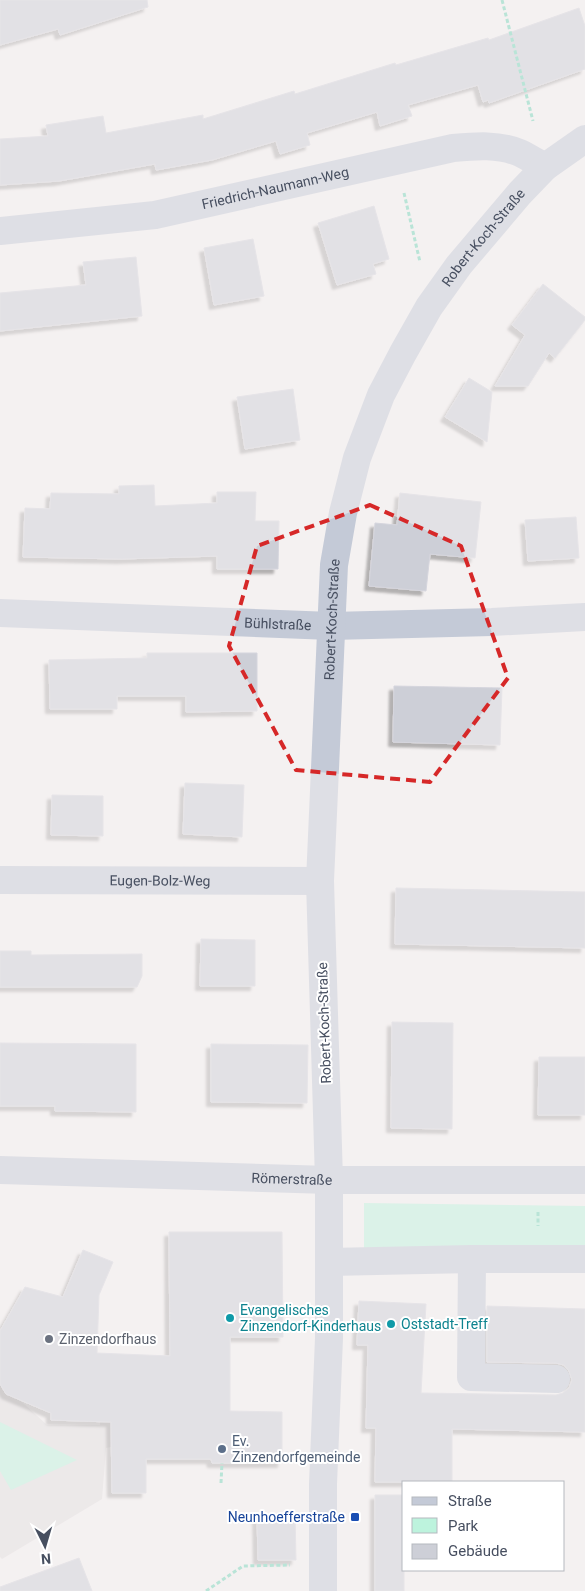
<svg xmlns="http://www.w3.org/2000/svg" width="585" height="1591" viewBox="0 0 585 1591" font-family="Roboto,sans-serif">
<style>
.education{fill:#e2dfe0}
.green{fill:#bdf3dd}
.building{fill:#cdcfd7;stroke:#d5d5dd;filter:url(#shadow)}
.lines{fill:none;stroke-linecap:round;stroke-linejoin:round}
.path{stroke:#72d5b9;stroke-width:3;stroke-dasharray:4 2.5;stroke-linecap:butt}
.minor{stroke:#c4cad7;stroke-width:28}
.marked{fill:none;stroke:#d62828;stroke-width:4;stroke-dasharray:10 6;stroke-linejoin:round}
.culture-dot{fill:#0f9aa8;stroke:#fff;stroke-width:2}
.worship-dot{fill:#6b7280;stroke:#fff;stroke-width:2}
.service-dot{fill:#5c6f8a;stroke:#fff;stroke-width:2}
.transit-dot{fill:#1a4fb4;stroke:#fff;stroke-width:2}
.labels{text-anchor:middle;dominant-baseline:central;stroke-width:4;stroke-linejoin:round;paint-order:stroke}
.street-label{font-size:14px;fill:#474f60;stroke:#fff}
.culture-label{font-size:14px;fill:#0d838f;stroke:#fff;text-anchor:start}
.worship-label{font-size:14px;fill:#5b616d;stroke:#fff;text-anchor:start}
.service-label{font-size:14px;fill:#4e5e75;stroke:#fff;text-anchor:start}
.transit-label{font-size:14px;fill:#164399;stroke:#fff;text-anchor:end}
</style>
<defs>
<filter id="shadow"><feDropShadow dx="-4.5" dy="4.5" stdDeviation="1" flood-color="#0004"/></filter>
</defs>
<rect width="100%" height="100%" fill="#f4f1f1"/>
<path class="education" d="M0 1382 47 1425H100L101 1391 124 1444 106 1448 102 1499 2 1559 0 1557Z"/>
<path class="green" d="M364 1203 585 1206V1254L364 1251Z
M0 1422 77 1460 11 1490 0 1471Z"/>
<path class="building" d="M0 0H147L148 7 60 35 58 29 0 45Z
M579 8 585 26V69L489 103 488 100 483 102 478 85 408 105 412 116 380 126 377 112 307 133 310 145 280 154 276 141 212 160 156 170 155 164 59 181 0 185V139L48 136 46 125 103 116 106 133 203 115V119L294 91 295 94 395 63 396 65 488 38 489 40Z
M374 206 389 259 373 264 376 274 337 285 318 223Z
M253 239 264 296 214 305 204 248Z
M136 257 142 316 0 331V293L86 285 83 262Z
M543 284 585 317V320L555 358 549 353 528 386H495L525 335 512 325Z
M469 378 492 392 487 442 445 417Z
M293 389 300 440 245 449 237 397Z
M154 485 155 506 217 503V492H256L255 521H279L278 569H217V556L121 559 23 557 25 508 50 509 51 493 119 494V486Z
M400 493 481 502 475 558 430 554 426 591 369 586 375 523 397 525Z
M576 517 579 558 528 561 525 520Z
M147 653H257V711L186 712V696H117V709H50L49 660 147 658Z
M394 686 502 688 500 745 393 742Z
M185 783 244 785 242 837 183 834Z
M52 795 103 796V836L51 835Z
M396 888 585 892V948L395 944Z
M201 939 255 940V986H200Z
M0 951H31V955L142 954V976L137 987H0Z
M392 1022 453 1023 452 1129 391 1128Z
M0 1043 136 1044V1112L55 1111V1106H0Z
M211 1044 308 1045 307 1103 211 1102Z
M539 1057H585V1115H538Z
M169 1232H282L283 1337H230V1411L282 1412V1463H212L211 1459H146V1493H112L111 1422 51 1420V1413L6 1394 0 1384V1331L25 1287 63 1297 83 1250 113 1262 99 1295 97 1353 170 1356Z
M359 1301 426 1304 421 1393 556 1395 563 1393 569 1388 572 1380 569 1371 564 1365 556 1363 487 1362V1306L585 1309V1432L452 1429V1482H375L376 1428H366L368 1345H357Z
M375 1495H404V1591H375Z
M257 1514H295L296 1560H258Z
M79 1558 92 1591H0V1587Z"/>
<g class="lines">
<path class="path" d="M502 0 533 121
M404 193 420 262
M538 1212V1226
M221 1483 222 1463
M206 1591 243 1566 290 1565"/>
<g class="minor">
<path id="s1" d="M0 231 155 215 453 148C476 146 499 144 520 153 529 157 537 163 545 167"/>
<path id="s2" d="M0 613 331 626 492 622 585 617"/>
<path id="s3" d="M0 880 320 881"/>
<path id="s4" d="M0 1170 329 1180H585"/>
<path d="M472 1259 471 1377 556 1379"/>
<path d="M329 1262 472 1259H585"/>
<path id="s5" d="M323 1591V1484L329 1338V1180L320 881 334 565 343 513 357 458 381 395 403 353 429 307 459 265 520 193 545 167 585 139"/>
</g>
</g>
<path d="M0 0H585V1591H0ZM370 505 461 546 508 678 430 782 296 770 229 646 257 546Z" fill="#f4f1f1" fill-opacity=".55" fill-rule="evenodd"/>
<path class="marked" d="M370 505 461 546 508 678 430 782 296 770 229 646 257 546Z"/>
<g class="culture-dot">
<circle cx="230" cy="1318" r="5"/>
<circle cx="391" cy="1324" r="5"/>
</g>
<circle class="worship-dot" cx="49" cy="1339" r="5"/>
<circle class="service-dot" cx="222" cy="1449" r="5"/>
<rect class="transit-dot" x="350" y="1512" width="10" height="10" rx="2.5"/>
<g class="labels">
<g class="street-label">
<text stroke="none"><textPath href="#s1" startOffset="279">Friedrich-Naumann-Weg</textPath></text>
<text stroke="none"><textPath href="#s5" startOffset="1392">Robert-Koch-Straße</textPath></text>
<text stroke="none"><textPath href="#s5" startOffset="972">Robert-Koch-Straße</textPath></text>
<text stroke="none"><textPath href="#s2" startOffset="278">Bühlstraße</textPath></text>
<text stroke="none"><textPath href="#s3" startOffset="160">Eugen-Bolz-Weg</textPath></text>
<text transform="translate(324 1023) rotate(-92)">Robert-Koch-Straße</text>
<text stroke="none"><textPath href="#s4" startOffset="292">Römerstraße</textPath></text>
</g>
<g class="culture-label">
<text x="240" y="1310">Evangelisches<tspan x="240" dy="16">Zinzendorf-Kinderhaus</tspan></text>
<text x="401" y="1324">Oststadt-Treff</text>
</g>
<g class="worship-label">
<text x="59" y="1339">Zinzendorfhaus</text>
</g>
<g class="service-label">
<text x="232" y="1441">Ev.<tspan x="232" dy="16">Zinzendorfgemeinde</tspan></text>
</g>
<g class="transit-label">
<text x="345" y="1517">Neunhoefferstraße</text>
</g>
</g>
<rect x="402" y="1481" width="162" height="90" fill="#ffffff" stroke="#b5b9bf"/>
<rect x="412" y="1497" width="25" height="8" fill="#c4cad7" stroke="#b5b9bf"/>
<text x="448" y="1506" font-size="15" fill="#474f60">Straße</text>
<rect x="412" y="1518" width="25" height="15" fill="#bdf3dd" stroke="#b5b9bf"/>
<text x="448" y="1531" font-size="15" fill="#474f60">Park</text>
<rect x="412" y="1544" width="25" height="15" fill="#cdcfd7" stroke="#b5b9bf"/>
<text x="448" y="1556" font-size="15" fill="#474f60">Gebäude</text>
<g transform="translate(45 1546) rotate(175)" stroke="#ffffff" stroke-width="4" paint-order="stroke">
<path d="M0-4L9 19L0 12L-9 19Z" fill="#474f60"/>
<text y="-8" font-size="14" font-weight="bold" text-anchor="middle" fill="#474f60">N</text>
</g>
</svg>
